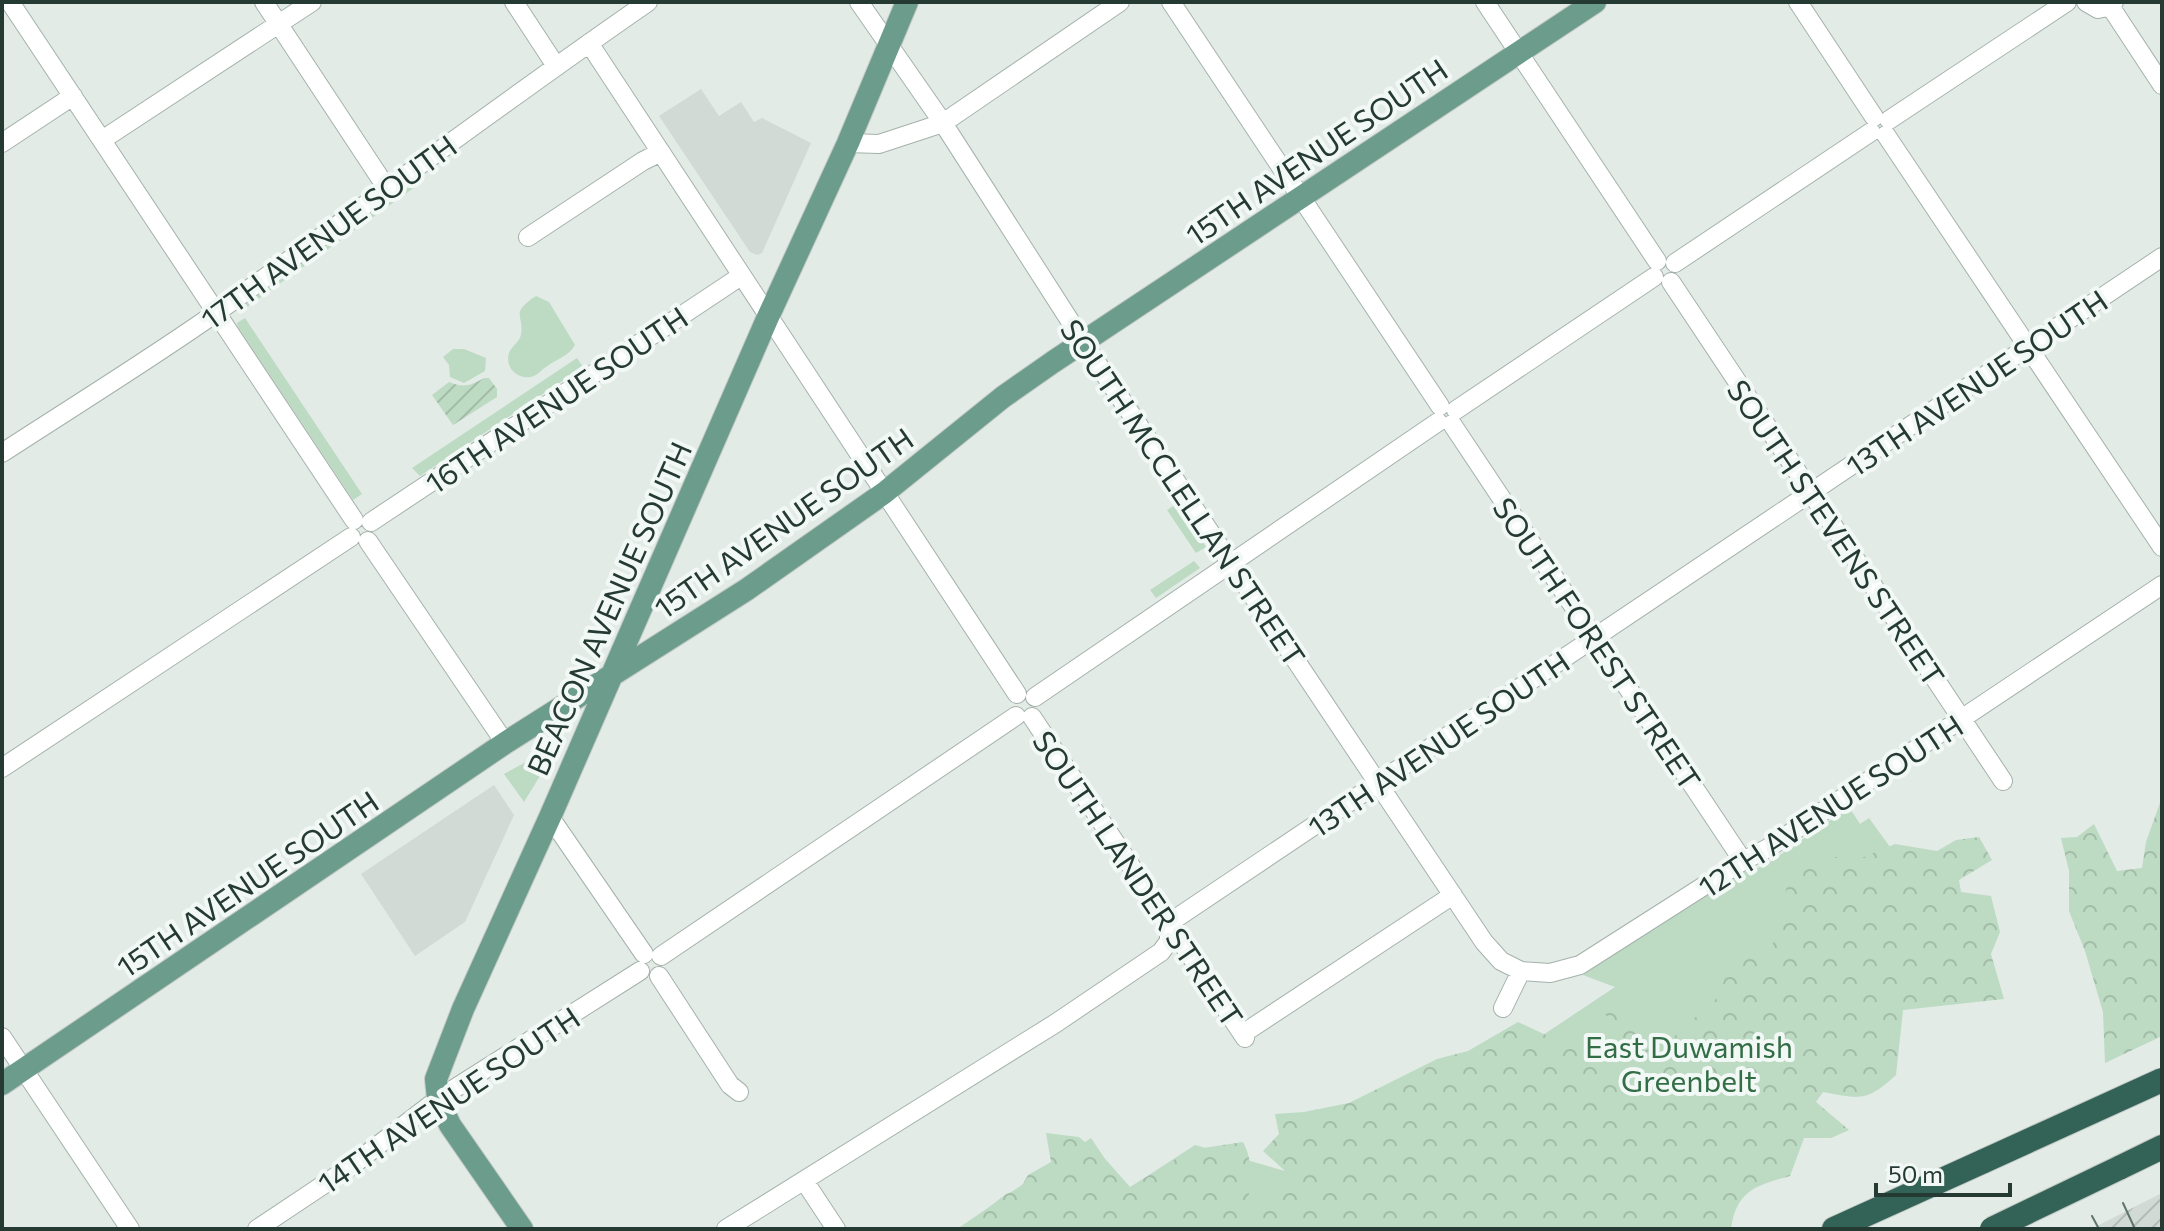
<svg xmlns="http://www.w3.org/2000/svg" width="2164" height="1231" viewBox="0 0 2164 1231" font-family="Commissioner,sans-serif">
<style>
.built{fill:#d1dad5}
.industrial{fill:url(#industrial-furrows)}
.green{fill:#bddac3}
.forest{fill:url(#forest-crowns)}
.garden{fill:url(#garden-furrows)}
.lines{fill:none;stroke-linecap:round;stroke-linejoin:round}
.minor-casing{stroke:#a5b2ac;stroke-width:20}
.major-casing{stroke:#c2c8c6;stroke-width:24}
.highway-casing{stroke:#c2c8c6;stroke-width:26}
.minor{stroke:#fff;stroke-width:18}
.major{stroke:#6b9c8c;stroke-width:22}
.highway{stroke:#336356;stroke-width:24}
.tram{stroke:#5e756e;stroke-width:2}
.highway-bridge-casing{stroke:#c2c8c6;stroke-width:26;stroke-linecap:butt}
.highway-bridge{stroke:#336356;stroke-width:24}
.labels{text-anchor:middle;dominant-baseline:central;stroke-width:8;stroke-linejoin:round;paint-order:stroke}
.street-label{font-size:30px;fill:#243a32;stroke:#f2f8f5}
.park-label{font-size:30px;fill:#326d45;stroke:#f2f8f5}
</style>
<defs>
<pattern id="industrial-furrows" width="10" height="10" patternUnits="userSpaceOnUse" patternTransform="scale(2)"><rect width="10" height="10" fill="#d1dad5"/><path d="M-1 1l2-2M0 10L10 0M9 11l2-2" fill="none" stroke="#b3bcb7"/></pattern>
<pattern id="forest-crowns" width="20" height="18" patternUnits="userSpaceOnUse" patternTransform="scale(2)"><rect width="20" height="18" fill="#bddac3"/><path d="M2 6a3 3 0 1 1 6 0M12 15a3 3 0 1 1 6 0" fill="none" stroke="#a2bca8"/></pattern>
<pattern id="garden-furrows" width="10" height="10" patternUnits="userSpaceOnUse" patternTransform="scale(2)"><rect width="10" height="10" fill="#bddac3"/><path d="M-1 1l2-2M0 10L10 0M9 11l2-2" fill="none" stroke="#a2bca8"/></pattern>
</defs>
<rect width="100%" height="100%" fill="#e2ebe6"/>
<path class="built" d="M701 89 719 116 741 102 754 122 762 118 811 143 762 253 757 255 750 252 659 116Z
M494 785 514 815 465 922 415 956 361 874Z"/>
<path class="industrial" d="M2162 1193V1229H2091Z"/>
<path class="green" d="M413 184 415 187 247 307 246 304Z
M536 296 549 302 575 345C569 356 556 359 546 367 540 371 537 376 530 377 516 379 505 367 509 353 511 347 517 344 520 338 527 316 507 315 536 296Z
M245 318 362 494 353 500 238 327 237 323Z
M453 349H464L486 358 485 371 464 383 450 377 449 365 443 357Z
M577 358 583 367 420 476 412 468Z
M1178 503 1206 547 1196 553 1167 510Z
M1194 561 1200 568 1156 598 1150 590Z
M546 751 551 758 524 802 504 774Z
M1849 807 1860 824 1869 818 1929 901 1601 1229H957L1091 1138 1126 1190 1195 1145 1316 1180 1359 1158 1615 987 1583 975 1728 878 1766 865Z"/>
<path class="forest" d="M2162 797V1036L2105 1063 2103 1012 2085 951 2069 911V871L2061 838 2077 837 2094 824 2117 871 2142 868 2146 842Z
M1979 837 1992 860 1959 880 1961 892 1991 896 2000 932 1991 954 2004 999 1903 1010 1896 1075C1866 1102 1862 1099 1823 1092L1816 1102 1849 1130 1831 1138H1804L1790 1176C1756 1185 1736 1191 1731 1229H1251L1261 1211 1280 1199 1287 1184 1284 1170 1263 1151 1279 1134 1275 1114 1304 1112 1349 1103 1437 1059 1468 1051 1518 1022 1578 1050 1646 1089 1648 1078 1601 1008 1620 1009 1658 1051 1718 997 1729 967 1773 944 1789 877 1826 857H1864L1895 844 1937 851 1956 840Z
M1046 1133 1079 1137 1107 1161 1130 1187 1190 1150 1243 1142C1258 1170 1248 1199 1241 1229H961L1006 1194 1020 1189 1028 1175 1051 1162Z"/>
<path class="garden" d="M484 378H489L497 389V397L453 425 432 395 449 382C464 388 470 386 484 378Z"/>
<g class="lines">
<g class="minor-casing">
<path id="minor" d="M10 2 354 520
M264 2 388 190
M514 2 556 66
M859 2 943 123 1097 363 1484 942 1501 961 1521 971
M1171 2 1440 406
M1485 2 1657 261
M1798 2 1874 117
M2086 2 2098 9 2108 7 2114 2
M2110 6 2162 85
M589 43 1017 694
M1889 120 2067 2
M1886 135 2162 547
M102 140 312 2
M2 143 73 96
M848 143 879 144 943 123 1120 2
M528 237 643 161 661 152
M1675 263 1871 132
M1671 282 2003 781
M1456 410 1654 277
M1452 424 1743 861
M2 453C74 406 149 360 220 310 363 208 503 102 648 2
M371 522 741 276
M368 541 505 743
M1035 697 1438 422
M1032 717 1245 1038
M2 768 351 537
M550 817 644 954
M661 956 1016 716
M659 976 730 1085 739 1092
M1503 1008 1521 971 1550 973 1580 965 1743 861 1768 848 2162 585
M1242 1033 1250 1029 1453 895
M2 1037 130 1229
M805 1182 836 1229
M257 1229 350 1167 438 1099 640 971
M726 1229 1056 1023 1161 952 1169 941V923L2162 257"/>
</g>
<g class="major-casing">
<path id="major" d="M2 1084 505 743 746 590 884 493 1003 397 1053 362 1595 2
M522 1229 450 1125 438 1099 436 1079 463 1009 550 817 768 317 848 143 907 2"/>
</g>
<g class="highway-casing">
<path id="highway" d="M2119 1168 2162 1147
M1834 1229 1984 1161"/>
</g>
<use href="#minor" class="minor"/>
<use href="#major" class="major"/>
<use href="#highway" class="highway"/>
<path class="tram" d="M2123 1203 2135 1229
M2092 1216 2099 1229"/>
<g class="highway-bridge-casing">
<path id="highway-bridge" d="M1984 1161 2162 1080
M1992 1229 2119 1168"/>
</g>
<use href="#highway-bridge" class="highway-bridge"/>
</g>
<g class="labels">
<g class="street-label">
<text transform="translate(1316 151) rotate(-34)">15TH AVENUE SOUTH</text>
<text transform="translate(328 231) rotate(-36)">17TH AVENUE SOUTH</text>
<text transform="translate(1976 382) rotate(-34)">13TH AVENUE SOUTH</text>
<text transform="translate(556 399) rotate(-34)">16TH AVENUE SOUTH</text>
<text transform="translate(1184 492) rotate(56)">SOUTH MCCLELLAN STREET</text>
<text transform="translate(783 522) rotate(-35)">15TH AVENUE SOUTH</text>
<text transform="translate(1837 532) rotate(56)">SOUTH STEVENS STREET</text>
<text transform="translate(608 608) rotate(-66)">BEACON AVENUE SOUTH</text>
<text transform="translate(1598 643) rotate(56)">SOUTH FOREST STREET</text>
<text transform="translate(1438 743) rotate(-34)">13TH AVENUE SOUTH</text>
<text transform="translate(1830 805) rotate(-33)">12TH AVENUE SOUTH</text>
<text transform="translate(1139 878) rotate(56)">SOUTH LANDER STREET</text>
<text transform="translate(247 883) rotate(-34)">15TH AVENUE SOUTH</text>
<text transform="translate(448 1099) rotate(-34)">14TH AVENUE SOUTH</text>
</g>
<g class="park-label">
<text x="1689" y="1045">East Duwamish<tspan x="1689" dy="34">Greenbelt</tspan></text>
</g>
</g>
<rect width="2164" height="1231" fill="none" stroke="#243a32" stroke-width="8"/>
<path d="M1876 1183v12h134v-12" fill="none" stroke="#243a32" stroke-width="4"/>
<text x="1888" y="1183" font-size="24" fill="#243a32" stroke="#f2f8f5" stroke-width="6" paint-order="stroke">50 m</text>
</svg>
